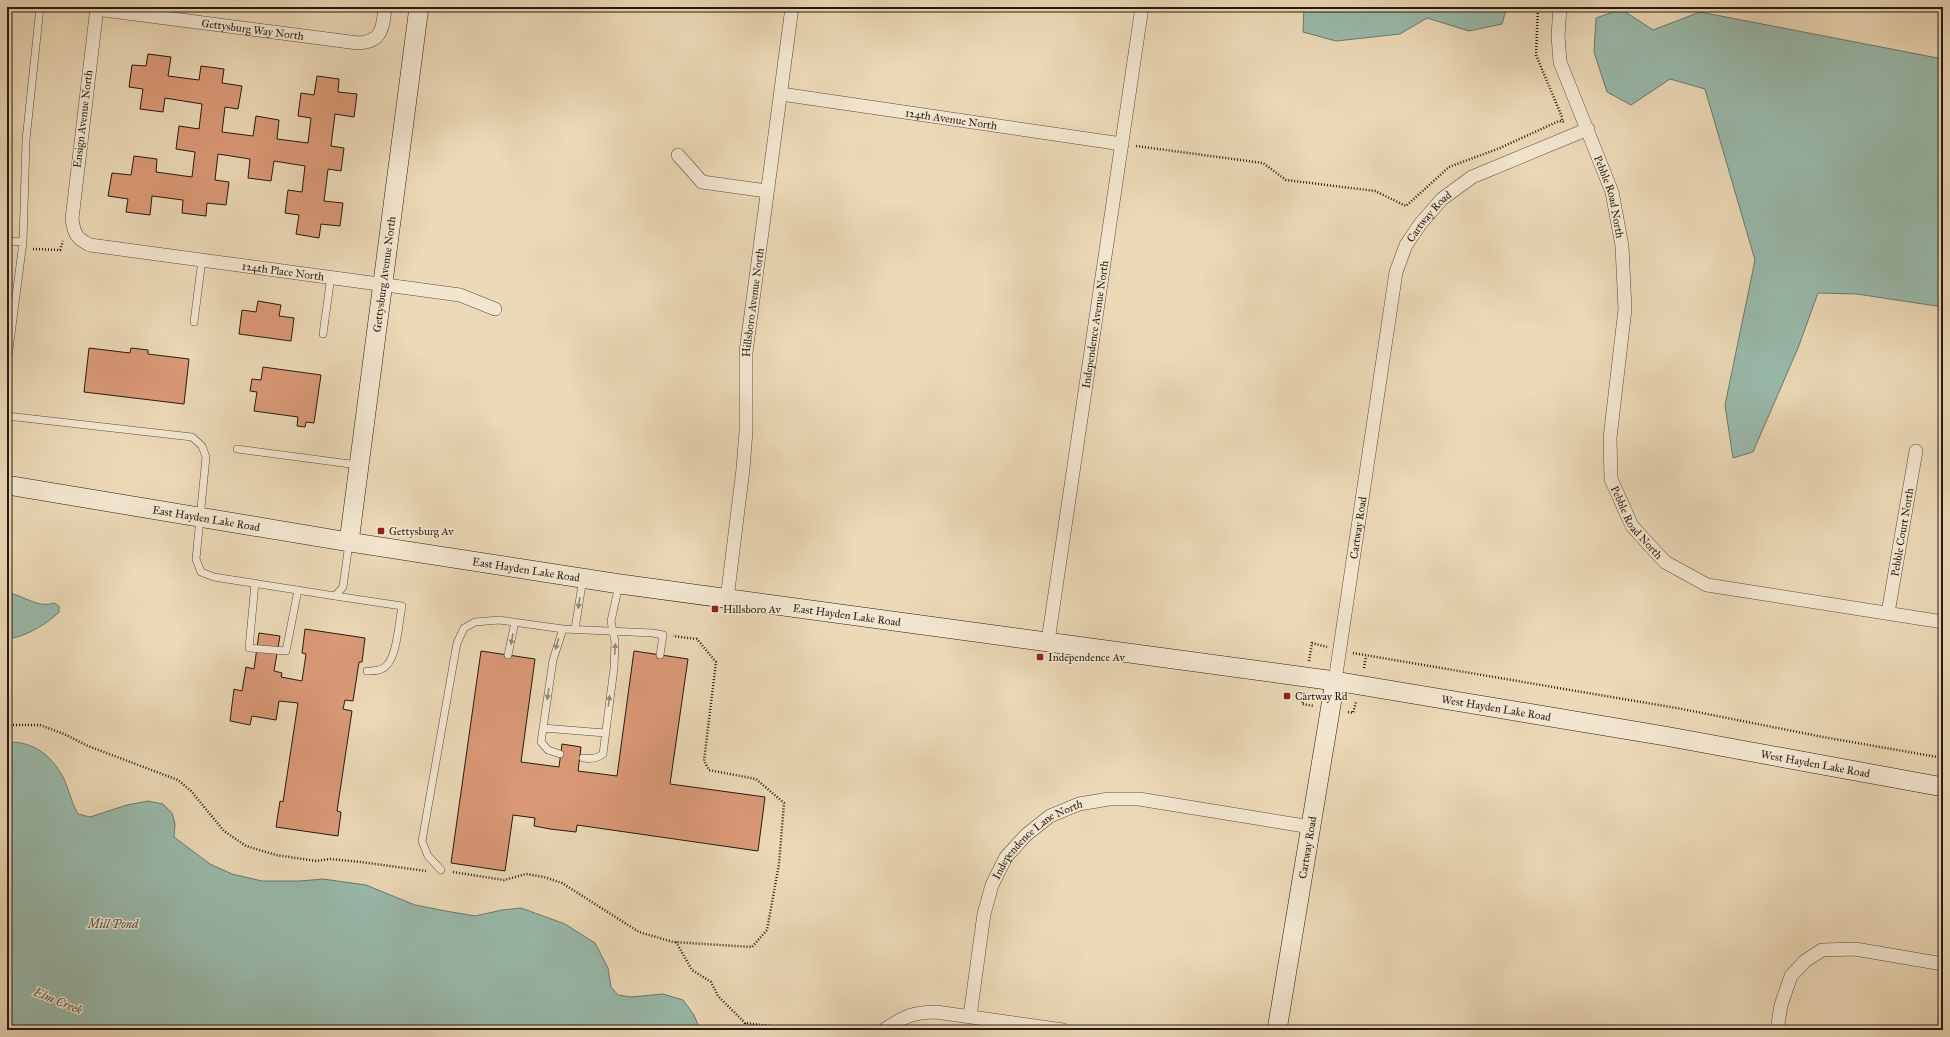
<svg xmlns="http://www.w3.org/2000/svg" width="1950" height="1037" viewBox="0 0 1950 1037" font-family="'IM FELL Great Primer',serif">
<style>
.water{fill:#99baac;stroke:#6a7a6e}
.building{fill:#db9977;stroke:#241a11}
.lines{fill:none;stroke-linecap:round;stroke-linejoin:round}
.lane-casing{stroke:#564a3a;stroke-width:8}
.street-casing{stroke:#564a3a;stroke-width:14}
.secondary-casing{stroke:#241a11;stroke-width:20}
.path{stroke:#241a11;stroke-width:2.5;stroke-dasharray:1 2;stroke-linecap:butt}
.lane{stroke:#f3e6d0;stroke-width:7}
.street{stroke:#f3e6d0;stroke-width:13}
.secondary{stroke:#f3e6d0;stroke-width:19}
.oneway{fill:#968a7a}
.poi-dot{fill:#8f2418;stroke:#f3e6d0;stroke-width:1.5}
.labels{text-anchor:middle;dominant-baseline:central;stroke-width:3;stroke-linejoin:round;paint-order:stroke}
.street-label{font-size:11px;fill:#241a11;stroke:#f3e6d0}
.poi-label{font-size:11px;fill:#241a11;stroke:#f3e6d0;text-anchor:start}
.water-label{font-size:12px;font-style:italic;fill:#4d5247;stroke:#f3e6d0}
</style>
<rect width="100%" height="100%" fill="#ecd9b7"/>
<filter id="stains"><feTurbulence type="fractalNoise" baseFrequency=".005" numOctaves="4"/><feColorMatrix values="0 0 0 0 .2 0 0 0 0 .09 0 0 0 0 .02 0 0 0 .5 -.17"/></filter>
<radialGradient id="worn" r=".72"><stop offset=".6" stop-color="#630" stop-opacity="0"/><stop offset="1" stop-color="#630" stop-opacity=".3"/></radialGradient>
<path class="water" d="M1304 7H1507L1502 24 1469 31 1427 18 1400 34 1336 41 1303 32Z
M1621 9 1653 30 1700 12 1943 59V307L1857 294 1818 293 1798 348 1753 452 1733 458 1725 405 1755 260 1705 89 1670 79 1631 105 1607 92 1594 52 1596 18Z
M13 594C27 598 39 608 54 603L59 606V612C50 622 21 640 7 638V598Z
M7 742C33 741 51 755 63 777 69 789 71 802 78 814L90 817 127 805 148 801 163 804 172 813 175 824 174 837 210 864 232 874 262 881H300L323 879 366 885 415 905 446 911 475 916 502 910 521 908 565 924 595 943 608 968 611 987 618 995 631 997 663 994 683 1000 694 1015 700 1030H7Z"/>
<path class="building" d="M148 54 171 57 168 76 199 80 201 66 224 69 222 83 242 86 238 109 225 107 222 132 253 136 256 116 279 120 277 139 308 143 311 118 298 116 301 93 314 95 317 76 339 79 338 92 357 94 354 117 335 114 331 146 344 148 341 171 328 169 324 201 343 203 340 226 321 224 319 238 296 234 299 215 285 213 288 190 302 192 305 166 274 161 271 181 248 178 250 159 218 154 215 180 229 182 226 205 207 203 206 216 182 213 183 200 152 196 150 215 126 212 128 199 108 196 112 173 131 175 134 156 157 159 156 172 192 177 195 152 176 149 179 126 199 129 202 104 165 98 163 112 140 109 143 89 129 87 132 65 146 66Z
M258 301 281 305 279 316 294 318 291 341 239 334 242 310 256 312Z
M89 348 130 353 131 348 148 350V354L189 359 184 404 84 392Z
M263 367 321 375 314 423 306 422 305 427 297 426 298 417 254 411 257 392 250 391 252 379 261 380Z
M305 629 365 638 362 662H359L353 701 345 700 343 709 352 711 337 811 341 812 338 836 276 827 280 801 283 802 298 703 279 701 276 720 252 716 250 725 230 721 234 689 242 691 246 667 254 669 259 633 280 636 274 671 282 673 281 677 302 681 306 654 302 653Z
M481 651 535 659 521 762 559 767 562 744 581 747 578 771 617 776 634 651 688 659 670 784 765 797 758 851 577 825 576 832 550 829 534 826 535 818 513 815 505 871 451 863Z"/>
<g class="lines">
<g class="lane-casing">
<path id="lane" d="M7 241 23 242
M194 322 202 260
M323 334 331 276
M7 365 23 242 26 140 40 7
M7 416 192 437 202 446 206 457 196 559 201 572 214 577 335 596 343 587 349 543
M237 449 358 465
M255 583 249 648 286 651 298 590
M335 596 402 606C399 621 397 655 387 665 382 671 374 671 367 671
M575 629 583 578
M508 655 515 622
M543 728 605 733
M560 754 548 750 541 742 553 660 563 629
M583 758C590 759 597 759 603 754L614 668 615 642 611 621 619 585
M441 870 428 856 422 841 457 643 464 628 475 622 499 620 563 629 653 633 663 635 660 655"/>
</g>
<g class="street-casing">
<g id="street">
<path id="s1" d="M97 7 72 219C74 234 77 239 90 245L460 295 495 309"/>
<path id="s2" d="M1560 7 1558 36 1560 62 1612 192 1622 246 1625 309 1610 438 1611 479 1632 526 1665 562 1707 585 1943 622"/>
<path id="s3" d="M96 9 358 43C382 42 383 28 385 7"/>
<path id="s4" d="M781 94 1122 144"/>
<path d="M678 155 702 182 767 191"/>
<path id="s5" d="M727 599 743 469 746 431V352L792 7"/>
<path id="s6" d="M1888 613 1916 451"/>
<path id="s7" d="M1048 641 1142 7"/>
<path id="s8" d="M1335 681 1396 272 1406 245 1421 223 1442 199 1472 177 1588 129"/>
<path id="s9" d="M970 1016 984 914 992 885 1006 857 1026 835 1050 816 1079 804 1109 799H1139L1311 827"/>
<path d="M884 1030C903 1017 913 1012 936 1012L1063 1030"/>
<path d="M1777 1030 1781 1005 1791 976 1805 961 1822 950 1855 949 1943 964"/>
</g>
</g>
<g class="secondary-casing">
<g id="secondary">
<path id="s10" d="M7 485 349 542 620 584 1335 681 1665 736 1943 787"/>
<path id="s11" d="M349 542 419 7"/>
<path id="s12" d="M1277 1030 1335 681"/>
</g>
</g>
<path class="path" d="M1538 7 1536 55 1562 117V122
M1136 146 1263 163 1286 180 1375 191 1406 206 1449 167 1500 148 1559 121 1565 122
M33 249 60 250 63 241
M1353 653 1682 709 1823 737 1943 758
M1309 661 1312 643 1327 647
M1364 668 1366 656
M1304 693 1302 704 1314 706
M1348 712 1353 713 1356 702
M7 725H40L64 734 88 746 178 780 191 791 224 831 246 846 276 855 316 861 330 859 361 862 426 871
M453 872 504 880 526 874 544 877 562 883 639 932 673 942 752 947 767 930 779 864 784 803 756 779 709 770 704 761 716 662 697 639 673 636
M676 942 692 970 711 982 718 996 745 1023
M745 1030V1023L804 1030"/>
<use href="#lane" class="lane"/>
<use href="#street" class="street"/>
<use href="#secondary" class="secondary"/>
</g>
<defs><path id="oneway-solid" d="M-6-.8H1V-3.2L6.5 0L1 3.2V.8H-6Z"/></defs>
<g class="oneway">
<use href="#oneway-solid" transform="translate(579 603) rotate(99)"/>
<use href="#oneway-solid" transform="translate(512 639) rotate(101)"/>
<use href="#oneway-solid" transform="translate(557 644) rotate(107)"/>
<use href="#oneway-solid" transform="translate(615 649) rotate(-87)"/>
<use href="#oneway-solid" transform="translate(548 694) rotate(98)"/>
<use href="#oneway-solid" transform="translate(609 701) rotate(-83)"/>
</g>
<g class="poi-dot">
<rect x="377" y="527" width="8" height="8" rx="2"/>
<rect x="711" y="605" width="8" height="8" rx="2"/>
<rect x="1036" y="653" width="8" height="8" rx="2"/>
<rect x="1283" y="692" width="8" height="8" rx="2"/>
</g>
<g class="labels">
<g class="street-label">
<text stroke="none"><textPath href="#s3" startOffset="158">Gettysburg Way North</textPath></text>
<text transform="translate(83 119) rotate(-83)">Ensign Avenue North</text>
<text stroke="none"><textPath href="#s4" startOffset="172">124th Avenue North</textPath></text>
<text stroke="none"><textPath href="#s2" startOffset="199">Pebble Road North</textPath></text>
<text stroke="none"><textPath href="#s8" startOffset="479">Cartway Road</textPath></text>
<text stroke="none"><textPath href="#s1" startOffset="442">124th Place North</textPath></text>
<text stroke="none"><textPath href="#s11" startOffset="270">Gettysburg Avenue North</textPath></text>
<text stroke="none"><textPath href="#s5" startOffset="298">Hillsboro Avenue North</textPath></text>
<text stroke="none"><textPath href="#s7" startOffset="320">Independence Avenue North</textPath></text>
<text stroke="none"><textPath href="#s10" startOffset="202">East Hayden Lake Road</textPath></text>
<text stroke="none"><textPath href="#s2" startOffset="535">Pebble Road North</textPath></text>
<text stroke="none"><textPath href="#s8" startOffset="155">Cartway Road</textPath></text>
<text stroke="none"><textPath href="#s6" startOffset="82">Pebble Court North</textPath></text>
<text stroke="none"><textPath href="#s10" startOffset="526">East Hayden Lake Road</textPath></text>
<text stroke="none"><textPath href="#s10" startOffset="850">East Hayden Lake Road</textPath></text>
<text stroke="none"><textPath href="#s10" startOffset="1506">West Hayden Lake Road</textPath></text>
<text stroke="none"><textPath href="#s10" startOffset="1830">West Hayden Lake Road</textPath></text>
<text stroke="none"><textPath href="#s9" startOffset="200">Independence Lane North</textPath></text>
<text stroke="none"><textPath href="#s12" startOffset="185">Cartway Road</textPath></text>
</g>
<g class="poi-label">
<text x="389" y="531">Gettysburg Av</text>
<text x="723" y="609">Hillsboro Av</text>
<text x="1048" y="657">Independence Av</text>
<text x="1295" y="696">Cartway Rd</text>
</g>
<g class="water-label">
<text x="113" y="924">Mill Pond</text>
<text transform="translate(58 1001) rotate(22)">Elm Creek</text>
</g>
</g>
<rect width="1950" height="1037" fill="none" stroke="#ecd9b7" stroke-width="24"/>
<rect x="8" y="8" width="1934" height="1021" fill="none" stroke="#241a11" stroke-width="2"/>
<rect x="12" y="12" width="1926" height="1013" fill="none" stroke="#241a11"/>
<rect width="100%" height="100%" filter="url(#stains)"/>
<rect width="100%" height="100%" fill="url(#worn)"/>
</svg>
